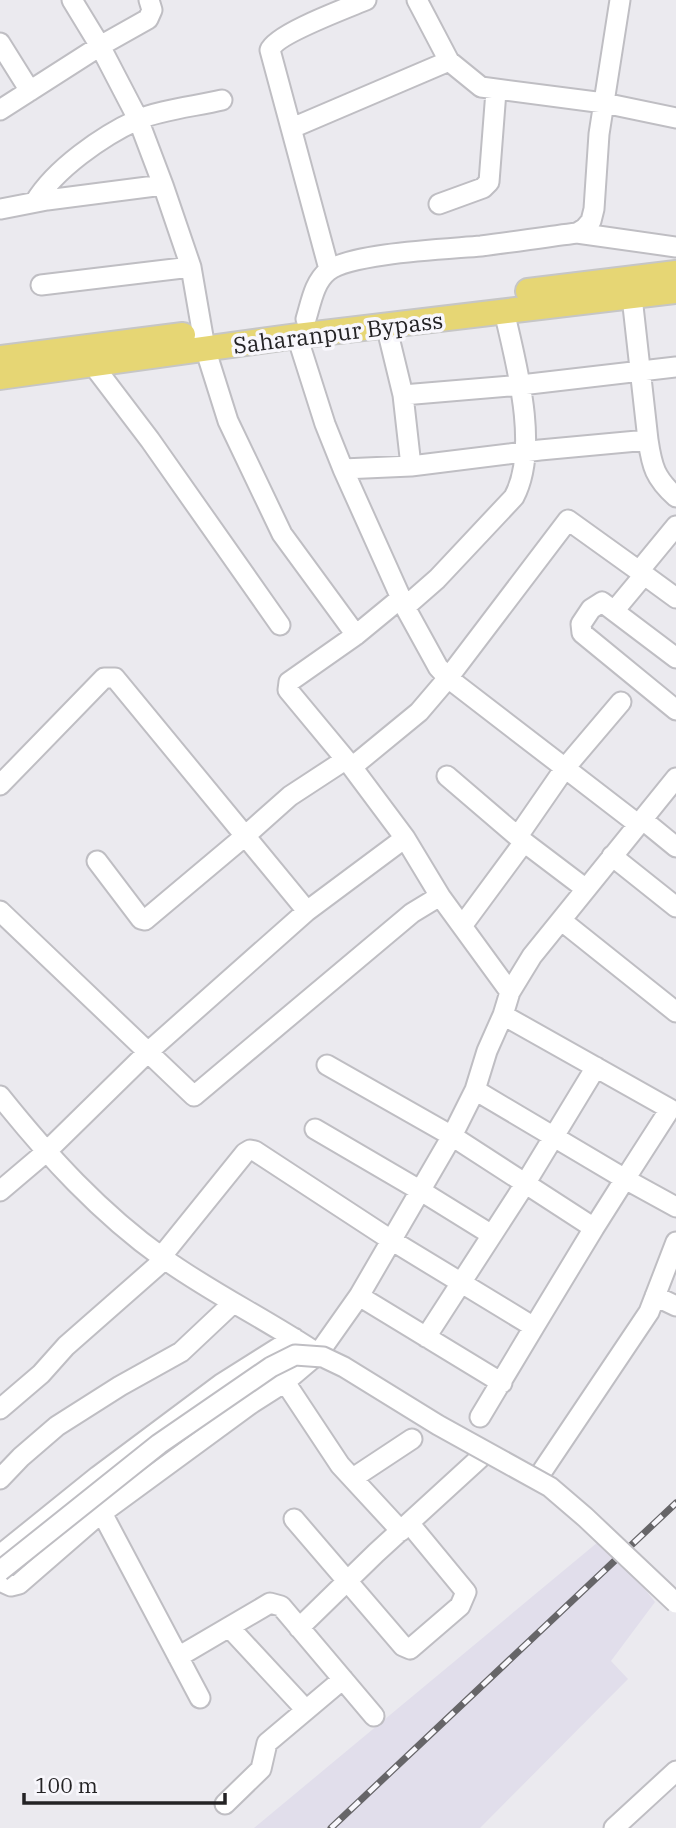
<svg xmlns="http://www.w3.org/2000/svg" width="676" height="1828" viewBox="0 0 676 1828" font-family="'IBM Plex Serif',serif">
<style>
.built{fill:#e1deeb}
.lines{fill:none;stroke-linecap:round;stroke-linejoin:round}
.minor-casing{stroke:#bfbec3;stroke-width:23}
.major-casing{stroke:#c6c6c6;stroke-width:28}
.minor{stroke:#fff;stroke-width:19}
.major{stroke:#e6d674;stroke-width:24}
.rail-casing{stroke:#666568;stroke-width:7}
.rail{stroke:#f8f7fc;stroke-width:4.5;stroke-dasharray:13;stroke-linecap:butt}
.minor-bridge-casing{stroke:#bfbec3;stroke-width:23;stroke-linecap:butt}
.minor-bridge{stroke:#fff;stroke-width:19}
.labels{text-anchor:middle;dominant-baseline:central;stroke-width:7;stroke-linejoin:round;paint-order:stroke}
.street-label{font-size:23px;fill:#242325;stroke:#f8f7fc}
</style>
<rect width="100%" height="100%" fill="#ebeaef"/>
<path class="built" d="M604 1537 655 1602 611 1661 628 1679 480 1828H254Z"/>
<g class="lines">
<g class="minor-casing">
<path id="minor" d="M72 0 100 46 138 119 163 185 191 267 205 348 228 421 282 534 356 635
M417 0 449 61
M0 43 30 91
M0 110 100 46 148 19 152 10 149 0
M292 128 449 61 481 87 604 103 676 118
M35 202C55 169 102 136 137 120 159 110 197 106 222 100
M439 204 483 188 489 182 496 91
M1 209 47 200 163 185
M577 233 676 247
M329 269 270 50C276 34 347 8 366 0
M41 285 191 267
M306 319C311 303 314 282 328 271 350 253 449 249 481 246 513 242 545 237 577 233L585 228 591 221 594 209 599 134 620 0
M386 325 403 395 411 466
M297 336 325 424 343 469 405 607 438 667 448 678 639 825
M93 365 150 440 280 625
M403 395 521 385 676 367
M648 440C652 467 655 478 676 497
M343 469 411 466 540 450 648 440 632 297
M676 526 639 571 676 598
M401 598 356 635 289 682 288 690 352 767 405 838 440 896
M405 607 437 579 514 497C540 448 516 363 504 311
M614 611 644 575
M676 658 602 602 591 609 581 624 582 633 676 710
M352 767 419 712 448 678 568 520 639 571
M447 776 524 842 586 889
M0 785 104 678H115L307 911
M643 820 676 847
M518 836 565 768 621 702
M612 856 676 907
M97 861 141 919 145 920 245 836 290 796 345 760
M0 911 194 1096 412 913 440 896 510 992
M562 921 676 1012
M462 926 524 842
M503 1015 670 1109 625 1179 676 1207
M327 1065 452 1136 594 1228 534 1327
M475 1090 625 1179 594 1228
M0 1096C48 1156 100 1213 163 1258 213 1294 268 1320 318 1354
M315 1129 421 1191 492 1235
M0 1191 46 1152 148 1052 307 911 405 838
M161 1257 245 1153 250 1150 255 1151 391 1240 534 1327 480 1417
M359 1296 502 1383
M655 1296 676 1306
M426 1337 525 1184 596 1067
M285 1382 340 1465 401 1531
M0 1409 41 1374 66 1346 165 1259
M543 1470 649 1312 676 1242
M353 1478 412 1439
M0 1479 21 1457 57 1426 120 1386 181 1352 232 1304
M102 1513 200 1698
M294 1519 403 1646 410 1649 460 1606 466 1592 409 1523
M0 1555 98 1476 221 1384 294 1338
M0 1581 11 1586 19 1584 95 1518 252 1403 285 1382 318 1354 359 1296 452 1136 475 1090 487 1051 503 1015 510 992 532 956 676 778
M229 1627 306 1710
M299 1628 376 1553 481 1457
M178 1657 270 1603 281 1606 374 1716
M225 1804 261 1769 267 1743 343 1679
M614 1828 676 1771"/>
</g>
<g class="major-casing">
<path id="major" d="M528 291 676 273
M0 358 183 335
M0 377 297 336 676 291"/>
</g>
<use href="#minor" class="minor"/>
<use href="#major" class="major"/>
<g class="rail-casing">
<path id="rail" d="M331 1828 676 1503"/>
</g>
<use href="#rail" class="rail"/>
<g class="minor-bridge-casing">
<path id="minor-bridge" d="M0 1571 159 1444 271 1367 295 1355 323 1357 344 1367 438 1425 550 1487 585 1517 676 1603"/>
</g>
<use href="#minor-bridge" class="minor-bridge"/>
</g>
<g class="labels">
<g class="street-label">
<text transform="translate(338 332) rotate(-7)">Saharanpur Bypass</text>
</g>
</g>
<path d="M24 1793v10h201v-10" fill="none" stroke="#242325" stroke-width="3.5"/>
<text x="35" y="1793" font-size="21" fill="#242325" stroke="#f8f7fc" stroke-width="5" paint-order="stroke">100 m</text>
</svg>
